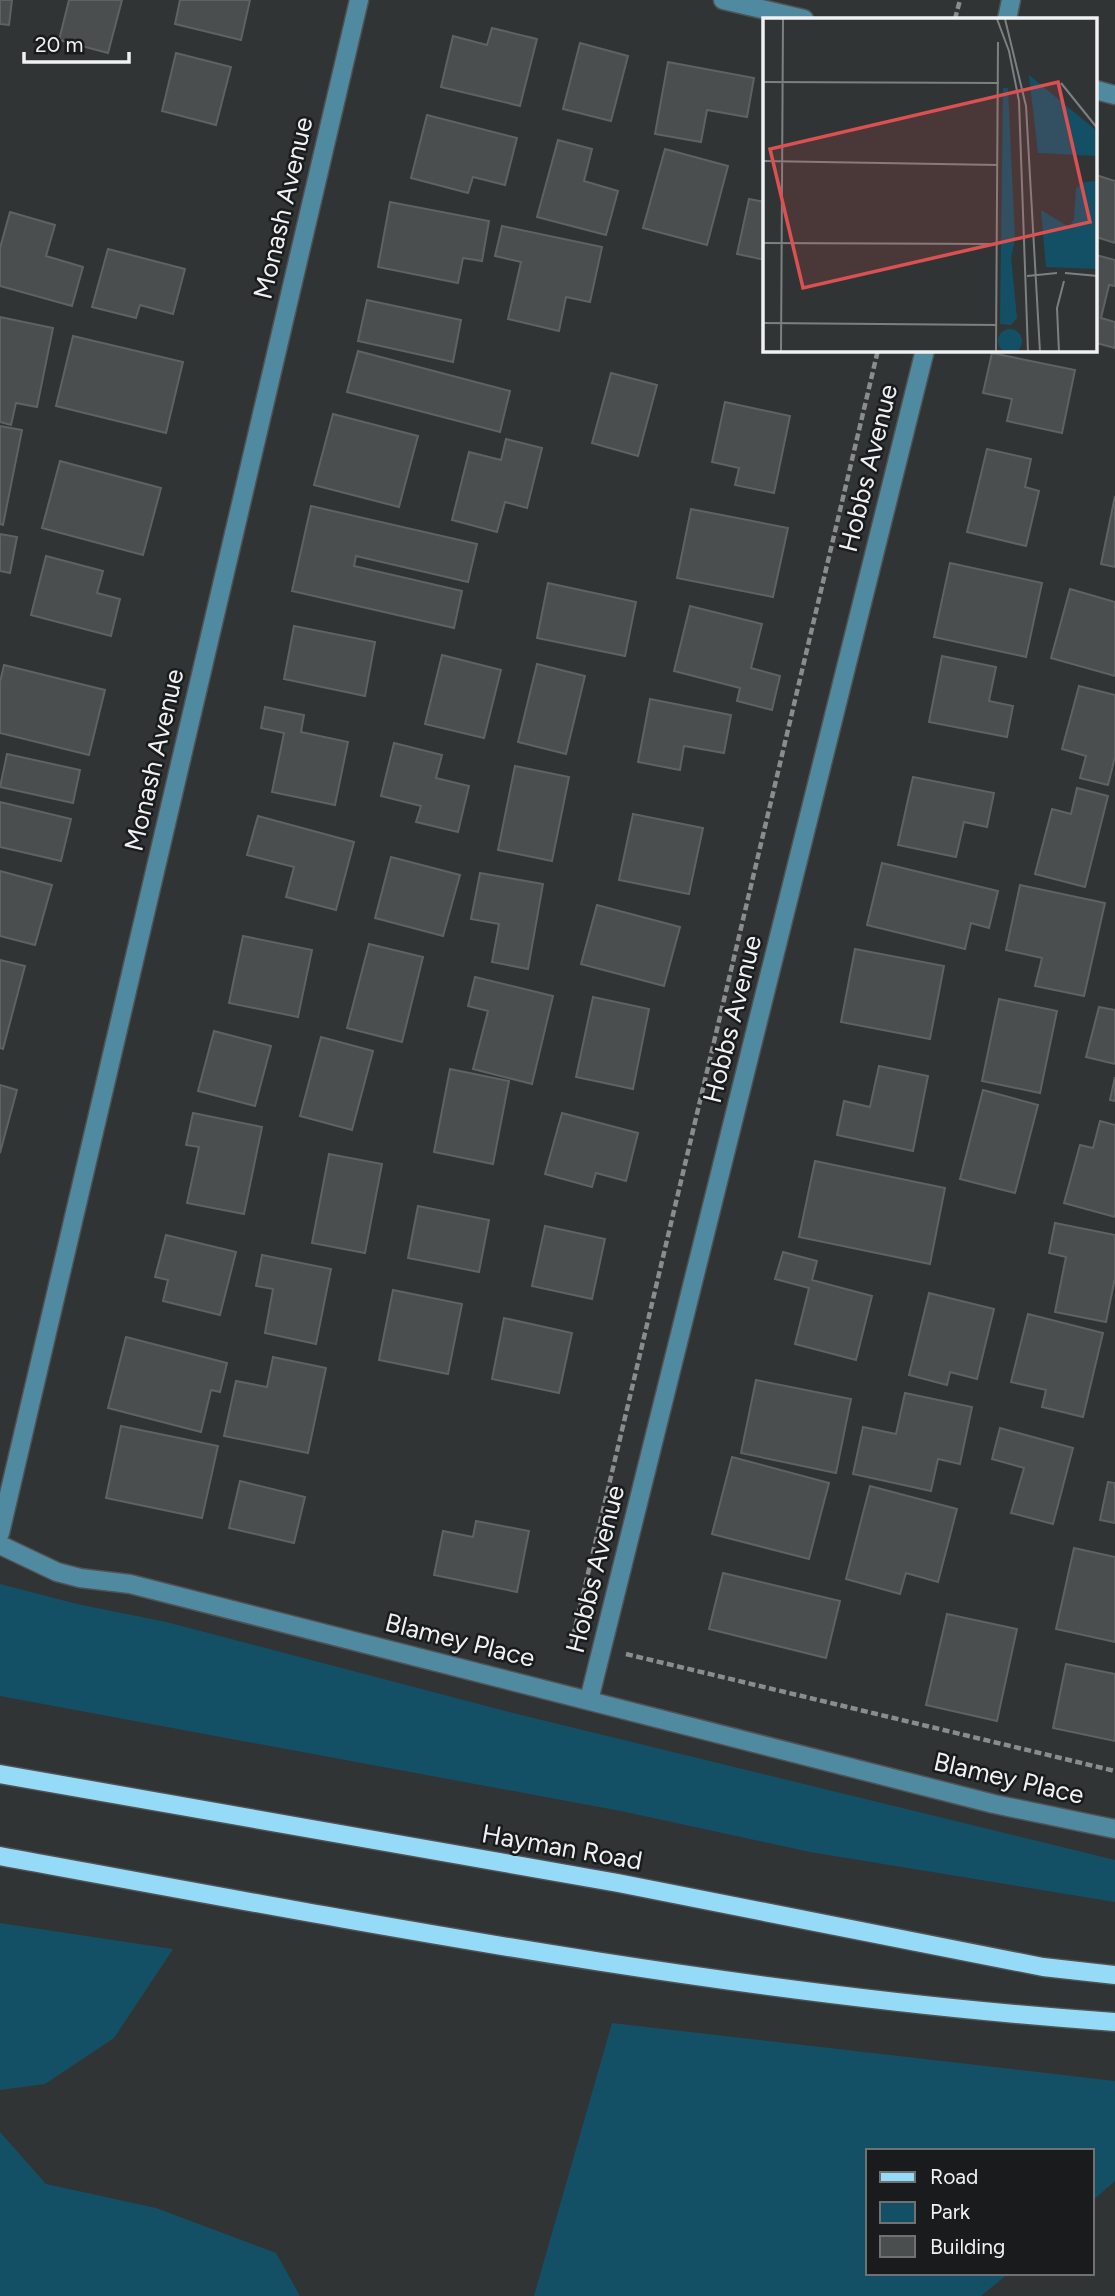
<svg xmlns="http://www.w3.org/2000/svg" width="1115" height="2296" viewBox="0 0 1115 2296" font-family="Figtree,sans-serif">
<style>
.green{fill:#145065}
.building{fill:#4b4e4f;stroke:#5f6263;stroke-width:2}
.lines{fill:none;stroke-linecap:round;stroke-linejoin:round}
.minor-casing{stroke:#505253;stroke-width:21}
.major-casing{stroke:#505253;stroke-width:21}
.path{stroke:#8a8d8d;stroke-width:4.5;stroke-dasharray:7 3.5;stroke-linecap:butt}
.minor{stroke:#508aa1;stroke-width:18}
.major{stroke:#95daf6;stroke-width:18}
.labels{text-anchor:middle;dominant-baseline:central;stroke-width:5;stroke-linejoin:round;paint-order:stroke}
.street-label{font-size:26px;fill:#f0f2f2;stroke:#1a1b1c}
.inset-road{fill:none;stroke:#7d8081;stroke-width:2}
.view{fill:#db5050;fill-opacity:0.15;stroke:#db5050;stroke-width:3.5}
.inset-edge{fill:none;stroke:#f0f2f2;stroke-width:3.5}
</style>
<rect width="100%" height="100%" fill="#313435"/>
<path class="green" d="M0 1584 77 1604 166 1622 513 1713 1115 1860V1902L810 1852 621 1811 0 1696Z
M0 1923 173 1949 114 2038 45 2084 0 2090Z
M612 2023 1115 2081V2181L1092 2201V2151H868V2273H1009L981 2296H534Z
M0 2132 46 2184 156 2208 276 2253 300 2296H0Z"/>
<path class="building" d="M0 0H12L9 25 0 24Z
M69 0H122L108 53 59 40Z
M180 0H250L241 40 175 24Z
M492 28 537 39 520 106 441 87 453 36 487 45Z
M580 43 628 56 611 121 563 109Z
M176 53 231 67 216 125 162 111Z
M668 62 754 78 747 117 707 110 701 142 655 134Z
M427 115 517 138 505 185 473 177 468 193 411 178Z
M558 140 592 149 584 181 618 191 606 235 537 217Z
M665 149 728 166 707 245 643 228Z
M1096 175 1115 181V243L1096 237Z
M749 199 765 202V260L737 254Z
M390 202 489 221 482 261 463 258 458 283 378 267Z
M10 212 55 225 46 256 83 267 72 306 0 286V248Z
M502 226 602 247 590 302 566 297 559 331 508 319 521 262 495 256Z
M108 249 185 269 173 314 140 305 136 318 92 307Z
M1096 255 1115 260V286L1109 285 1101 318 1115 322V348L1096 343Z
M367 300 461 320 453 362 358 341Z
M0 317 53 328 37 407 16 403 11 425 0 422Z
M73 336 183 362 166 433 56 406Z
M358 351 510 391 500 432 347 392Z
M992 353 1075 370 1062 433 1007 421 1012 399 983 393Z
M611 373 657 385 638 456 592 443Z
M725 402 790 416 774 493 735 485 739 468 712 462Z
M333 414 418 436 399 507 314 485Z
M0 426 22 430 3 525 0 524Z
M506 439 542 448 527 508 505 502 497 532 452 520 469 452 501 460Z
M987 449 1031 459 1025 487 1039 491 1026 546 967 532Z
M60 461 161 488 143 555 42 528Z
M1115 496V567L1101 564Z
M311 506 477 544 468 582 356 556 354 566 462 591 454 628 292 591Z
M691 509 788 528 773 597 677 578Z
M0 534 17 537 10 573 0 571Z
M46 556 103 571 97 593 120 599 111 636 31 615Z
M950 563 1042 583 1026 657 934 637Z
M548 583 636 602 625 656 537 638Z
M1070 589 1115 602V676L1051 658Z
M690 606 762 624 751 668 780 676 772 710 737 701 740 688 674 671Z
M294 626 375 642 365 696 284 679Z
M442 655 501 670 484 738 425 724Z
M942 656 996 667 989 701 1013 706 1007 737 929 722Z
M537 664 585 676 566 754 518 742Z
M4 665 105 690 89 755 0 733V682Z
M1079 686 1115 695V757L1108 785 1080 778 1086 756 1062 749Z
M650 699 731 715 724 753 684 746 680 770 638 762Z
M265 707 304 715 301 732 348 742 335 805 272 792 284 733 261 728Z
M394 743 442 755 436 778 469 786 458 832 416 822 421 806 381 796Z
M7 754 80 770 73 803 0 787Z
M515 766 569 777 552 861 498 850Z
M913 777 994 793 987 827 964 822 956 857 898 845Z
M1077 788 1108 796 1085 887 1035 874 1052 809 1071 814Z
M0 802 71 819 61 861 0 847Z
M633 814 703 828 689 894 619 880Z
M258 816 354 842 336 910 286 897 294 867 247 855Z
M391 857 460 875 443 936 375 918Z
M882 863 998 891 989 928 971 923 965 949 867 925Z
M0 871 52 885 35 945 0 936Z
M480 873 543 884 528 969 492 962 499 924 471 919Z
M1020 885 1105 903 1084 996 1035 986 1042 958 1006 950Z
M597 905 680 927 664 986 581 964Z
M243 936 312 950 298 1017 229 1003Z
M369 944 423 957 402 1042 347 1028Z
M855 949 944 966 930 1039 841 1022Z
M0 960 25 966 3 1049 0 1048Z
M475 977 553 996 532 1084 473 1069 488 1011 468 1006Z
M593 997 649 1009 633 1089 576 1077Z
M999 999 1057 1011 1040 1093 982 1081Z
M1099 1007 1115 1010V1064L1086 1057Z
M214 1031 271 1046 255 1106 198 1091Z
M321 1037 373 1051 352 1130 300 1116Z
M879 1066 928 1076 913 1151 837 1135 844 1101 870 1107Z
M450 1069 509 1081 493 1164 434 1152Z
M1115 1077V1101L1110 1100Z
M0 1085 17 1090 0 1153Z
M983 1090 1038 1105 1015 1193 960 1179Z
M193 1113 262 1127 244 1214 187 1203 199 1147 186 1145Z
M562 1113 638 1133 626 1181 596 1173 592 1187 545 1174Z
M1100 1121 1115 1125V1217L1064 1203 1080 1145 1093 1148Z
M329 1154 382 1164 365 1253 312 1243Z
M815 1161 945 1188 930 1264 799 1237Z
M418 1206 489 1220 479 1272 408 1258Z
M1055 1223 1115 1235V1278L1106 1322 1055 1312 1066 1257 1049 1253Z
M545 1226 605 1239 592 1299 532 1286Z
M166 1235 236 1252 220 1315 163 1301 168 1280 155 1277Z
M783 1252 817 1261 812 1280 872 1296 856 1360 795 1344 809 1288 775 1279Z
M262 1255 331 1269 316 1344 265 1333 273 1289 256 1286Z
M393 1290 462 1304 448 1374 379 1360Z
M929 1293 994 1309 977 1379 950 1372 947 1385 909 1375Z
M1028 1314 1103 1333 1083 1417 1042 1407 1046 1390 1011 1382Z
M504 1318 572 1333 559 1393 492 1379Z
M126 1337 227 1363 220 1392 211 1390 201 1432 108 1408Z
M273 1357 326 1368 308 1453 224 1436 236 1381 267 1387Z
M756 1380 851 1399 836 1473 741 1453Z
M905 1393 972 1407 960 1464 938 1459 931 1491 853 1474 863 1427 896 1434Z
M121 1426 218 1446 202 1518 106 1498Z
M1000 1428 1073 1448 1053 1524 1011 1513 1024 1468 992 1459Z
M732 1457 829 1483 809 1559 712 1534Z
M240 1481 305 1497 294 1543 229 1528Z
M1108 1482 1115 1483V1523L1100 1520Z
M870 1486 957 1509 938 1582 906 1573 900 1594 846 1579Z
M476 1521 529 1531 517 1592 434 1575 443 1531 473 1537Z
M1074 1548 1115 1557V1642L1056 1629Z
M723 1573 840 1601 826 1658 709 1629Z
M947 1614 1017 1629 997 1721 926 1705Z
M1066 1664 1115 1674V1741L1053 1728Z"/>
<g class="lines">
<g class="minor-casing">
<path id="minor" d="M723 0 804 19
M1007 19 1011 0
M1096 90 1115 95
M0 1533 359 0
M0 1545 57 1572 80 1578 130 1584 994 1804 1115 1829
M589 1700 925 350"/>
</g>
<g class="major-casing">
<path id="major" d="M0 1774 618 1883 1043 1967 1115 1975
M0 1856C370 1924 740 1996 1115 2022"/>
</g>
<path class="path" d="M955 19 960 0
M577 1642 572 1641 878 350
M626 1654 1115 1771"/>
<use href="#minor" class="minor"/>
<use href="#major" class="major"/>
</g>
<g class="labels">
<g class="street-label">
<text transform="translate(283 208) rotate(-77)">Monash Avenue</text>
<text transform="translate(868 468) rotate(-76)">Hobbs Avenue</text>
<text transform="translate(154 760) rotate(-77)">Monash Avenue</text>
<text transform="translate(732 1019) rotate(-76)">Hobbs Avenue</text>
<text transform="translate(595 1569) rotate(-76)">Hobbs Avenue</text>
<text transform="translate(460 1640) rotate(14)">Blamey Place</text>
<text transform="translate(1009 1778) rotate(13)">Blamey Place</text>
<text transform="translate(562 1847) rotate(10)">Hayman Road</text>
</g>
</g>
<g transform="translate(763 18)">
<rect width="334" height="334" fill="#313435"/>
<path d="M266 57 334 113V138L275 135ZM240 70H245L252 221 248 240 254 300 248 307 237 306ZM334 163V251L283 249 278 192 306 209 311 201 313 170 321 164ZM235 323a12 12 0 1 1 24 0a12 12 0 1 1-24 0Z" fill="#145065"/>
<path class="inset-road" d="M234 1 246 33 256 83 265 334M242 1 263 88 277 334M0 64 236 65M298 65 335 111M0 143 235 147M0 225 233 226M302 255 335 258M264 258 294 255M0 305 234 307M18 334 20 1M233 334 235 24M296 334 294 290 301 263"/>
<path class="view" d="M295 64 327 204 40 270 7 131Z"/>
<rect width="334" height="334" class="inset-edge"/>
</g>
<rect x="866" y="2149" width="228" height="126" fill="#1a1b1c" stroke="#707172" stroke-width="2"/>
<rect x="880" y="2172" width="35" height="10" fill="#95daf6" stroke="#707172" stroke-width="2"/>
<text x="930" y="2184" font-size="21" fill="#f0f2f2">Road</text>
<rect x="880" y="2202" width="35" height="21" fill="#145065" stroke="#707172" stroke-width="2"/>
<text x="930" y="2219" font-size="21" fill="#f0f2f2">Park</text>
<rect x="880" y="2236" width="35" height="21" fill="#4b4e4f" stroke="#707172" stroke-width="2"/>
<text x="930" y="2254" font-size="21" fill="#f0f2f2">Building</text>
<path d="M24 52v10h105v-10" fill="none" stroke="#f0f2f2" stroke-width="3.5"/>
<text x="35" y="52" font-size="21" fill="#f0f2f2" stroke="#1a1b1c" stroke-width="5" paint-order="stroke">20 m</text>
</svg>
